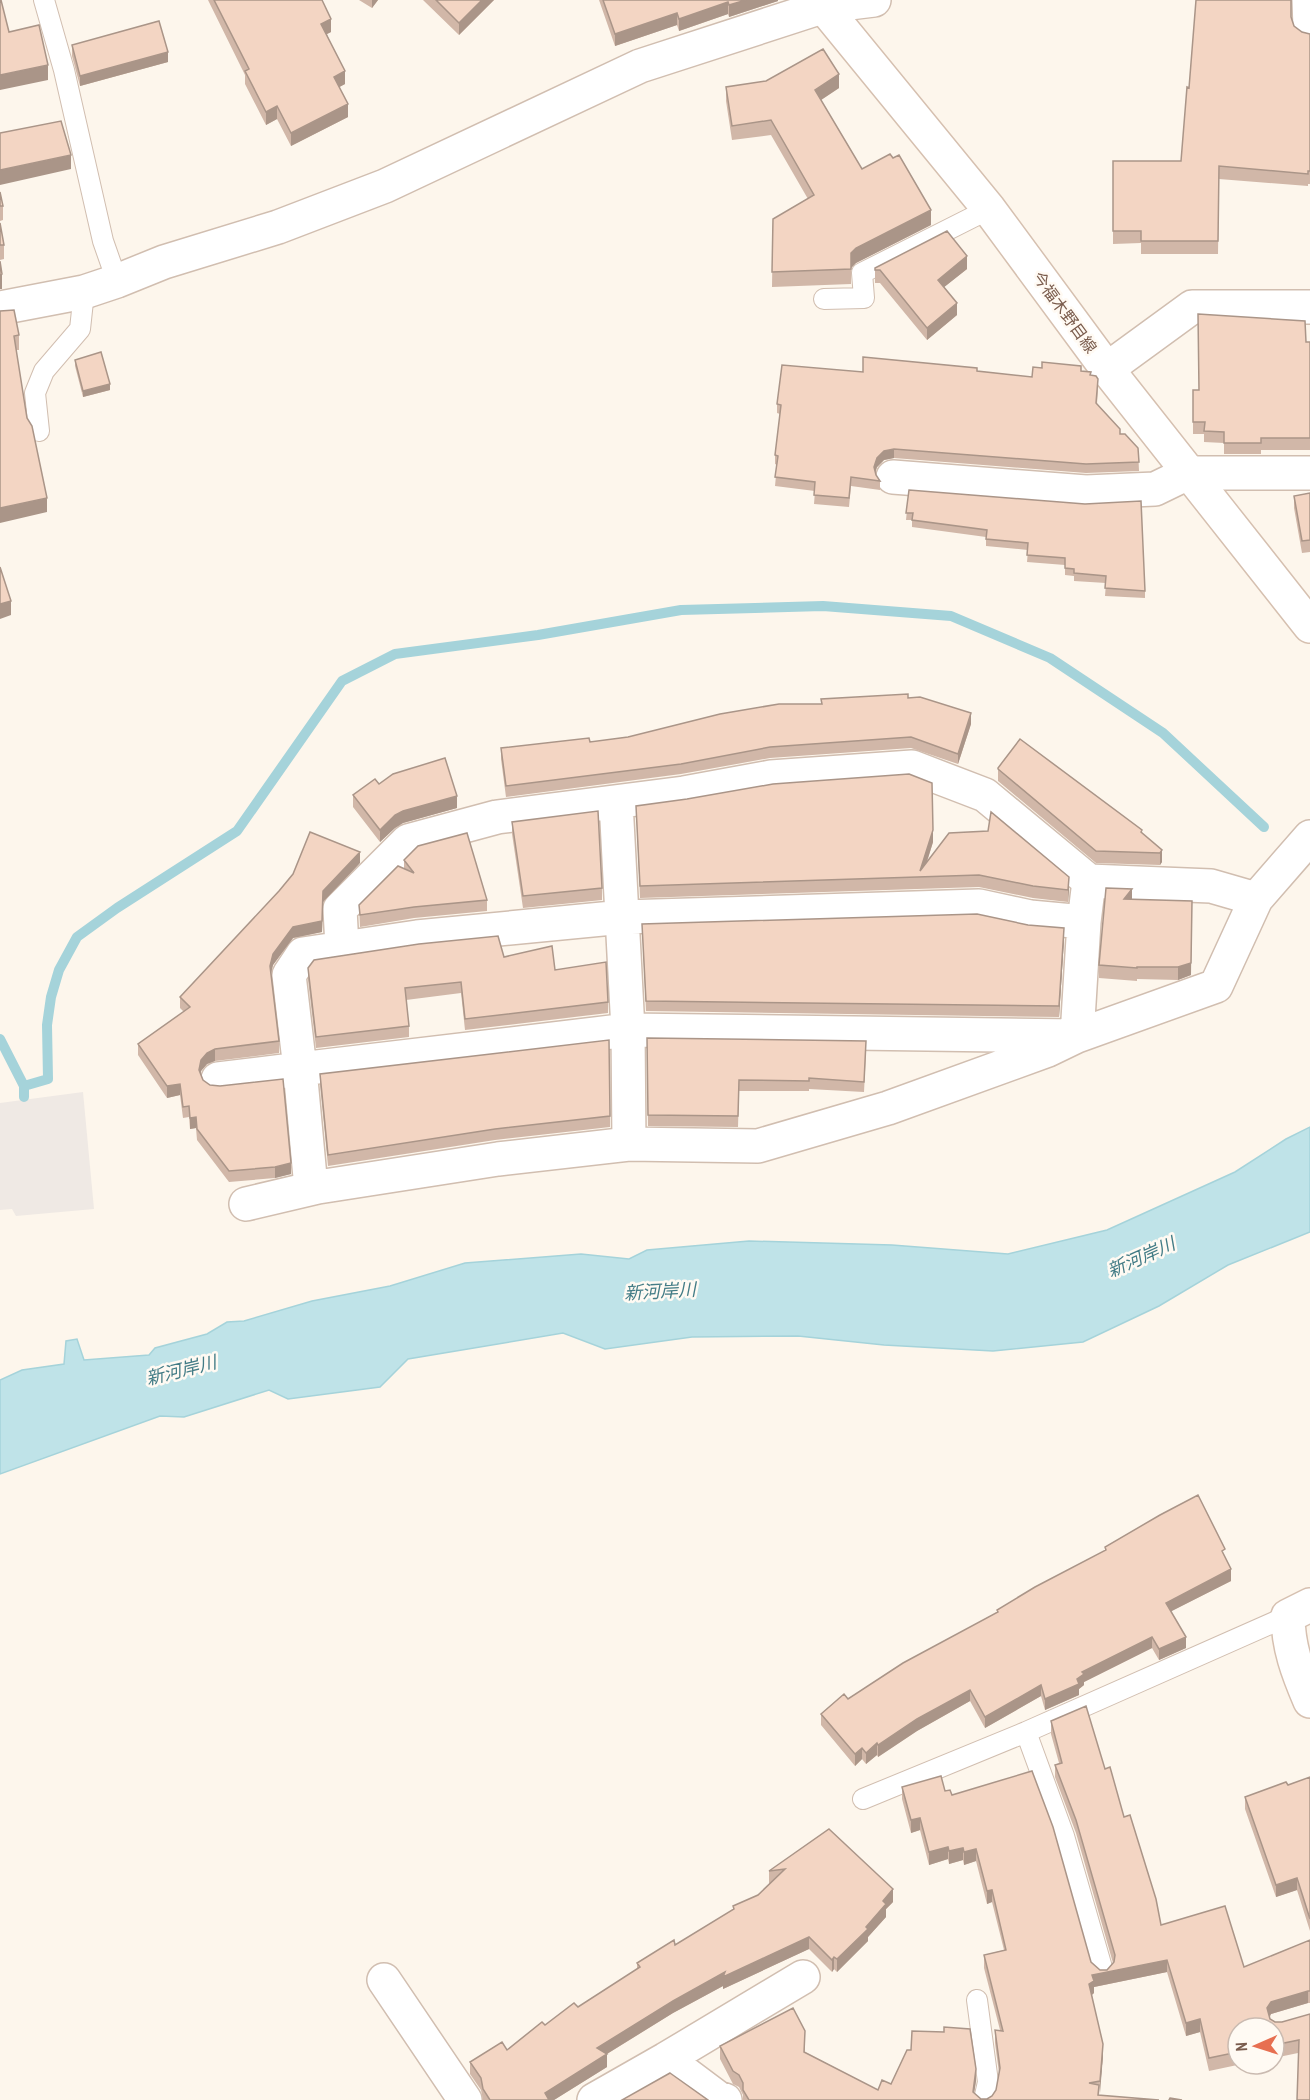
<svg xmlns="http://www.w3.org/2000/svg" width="1310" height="2100" viewBox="0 0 1310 2100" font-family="'PT Sans Narrow','Noto Sans JP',sans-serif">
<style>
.industrial{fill:#efe9e4}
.water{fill:#bfe3e8;stroke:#a5d3da;stroke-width:1.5}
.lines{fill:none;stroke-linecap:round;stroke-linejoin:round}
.stream{stroke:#a5d3da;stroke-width:10}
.lane-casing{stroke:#d1beb0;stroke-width:22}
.street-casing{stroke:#d1beb0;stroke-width:36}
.secondary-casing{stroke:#d6c0b0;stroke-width:36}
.lane{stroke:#fff;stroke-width:20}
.street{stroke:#fff;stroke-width:33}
.secondary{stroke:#fff;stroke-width:33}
.wall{fill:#d1b7a8}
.shaded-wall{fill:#aa9588}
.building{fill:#f3d5c3;stroke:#aa9588;stroke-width:1.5}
.labels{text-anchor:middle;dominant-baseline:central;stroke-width:5;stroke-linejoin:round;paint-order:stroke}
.street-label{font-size:16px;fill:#7a5c4d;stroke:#fffaf3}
.water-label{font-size:18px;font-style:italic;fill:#437c86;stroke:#fffaf3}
</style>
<rect width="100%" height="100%" fill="#fdf6ec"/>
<path class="industrial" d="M83 1092 94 1209 16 1216 12 1209 0 1210V1103Z"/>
<path class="water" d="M1310 1127V1232L1228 1265 1159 1306 1083 1342 993 1351 884 1345 798 1336 692 1337 605 1349 563 1333 408 1359 380 1387 288 1399 269 1390 184 1417 160 1416 0 1474V1380L22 1370 64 1364 66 1341 77 1339 84 1360 149 1355 155 1348 207 1334 227 1322 244 1321 312 1301 390 1286 465 1263 581 1254 629 1259 647 1250 749 1241 892 1245 1008 1254 1107 1230 1235 1172 1286 1139Z"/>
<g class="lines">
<path class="stream" d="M0 1039 24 1086V1097
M24 1086 48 1079 47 1025 51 997 59 970 77 937 117 908 237 831 342 681 395 654 538 635 681 610 823 606 951 616 1050 658 1163 733 1264 827"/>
<g class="lane-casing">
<path id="lane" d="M44 0 64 70 103 241 117 281
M824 299 864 298 862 273 989 209
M39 431 35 393 44 371 80 329 84 292
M1026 1732 1064 1836 1103 1971
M863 1799 1026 1732 1288 1616
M977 2000 988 2082 984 2100"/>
</g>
<g class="street-casing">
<path id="street" d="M1309 0 1310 28
M0 308 84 292 117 281 164 262 278 227 385 186 640 66 825 6 874 0
M1107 369 1192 307H1310
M893 477 1086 492 1155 489 1188 473H1310
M616 802 628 1030 629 1144
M1089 881 1211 886 1256 899
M342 947 340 909 408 841 497 817 684 793 771 777 912 767 985 795 1089 881 1084 922 1030 917 979 906 623 917 417 937 303 954 289 975 300 1069 628 1030 1077 1036 1216 986 1256 899 1310 837
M218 1079 300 1069 311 1188
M246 1204 318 1187 498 1159 629 1144 758 1146 888 1108 1048 1050 1077 1036 1084 922
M384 1980 465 2100
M594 2100 666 2059
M725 2100 718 2098 666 2059 803 1977"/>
</g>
<g class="secondary-casing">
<path id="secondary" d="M818 0 989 209 1107 369 1310 626
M1310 1605 1288 1616C1288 1647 1298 1673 1310 1701"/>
</g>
<use href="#lane" class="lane"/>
<use href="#street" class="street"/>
<use href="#secondary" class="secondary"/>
</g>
<path class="wall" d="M208 0H322L331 32 327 34 345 84 339 87 348 117 291 146 277 119 266 125 245 84V75Z
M359 0H378L372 8Z
M423 0H494L459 35Z
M599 0H778V1L729 17 728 14 679 31 677 25 615 46Z
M1291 17 1294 26 1302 32 1310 34V184H1308V186L1219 179 1218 254H1141V243L1113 244V161H1181Z
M72 45 168 62 80 86 72 56Z
M726 87 839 88 821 100 862 169 931 225 856 263 851 268V284L772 287 773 219 808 199 771 135 732 140 726 101Z
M0 192 3 206V220L0 221Z
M0 223 4 245V259L0 260Z
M875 268 967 269 944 287 957 315 927 340 880 283H875Z
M0 311 19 335V350H16L27 418 47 512Z
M1306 342 1310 343V450H1261V454H1224V443L1204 442V434H1193V390H1199Z
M75 360 110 390 83 397 75 366Z
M977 371 1032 377 1081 371 1091 375 1098 388 1097 404 1120 434 1138 448 1139 471 1086 473 894 458 884 460 877 467 875 473 876 475 880 481V490L851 486 849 507 814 504 815 491 775 486 777 465 775 464V455L780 414 777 413V404L863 372Z
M909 490 1145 591V598L1105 596 1106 583 1074 581V576L1065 575V565L1027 562 1028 550 986 546V537L912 527V520H906Z
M1310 493V552L1302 553 1294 508V496Z
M908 698 971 724 958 764 911 748 770 758 681 774 506 797 501 759V748L590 742 628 737 821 704Z
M998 768 1142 834 1162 850V862L1160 865 1096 863 998 781Z
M379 784 457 808 403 823 395 828 380 842 353 807V795Z
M636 806 933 842 927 862 1069 889 1068 902 1033 898 979 887 640 898Z
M512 822 602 888V900L523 908 512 834Z
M404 860 487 900V911L414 918 360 927 359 905 404 869Z
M360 863 323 902 322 932 293 938 273 965 271 973 279 1041V1053L215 1061 207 1064 201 1071V1073L203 1080 291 1174 275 1178 229 1182 197 1140 196 1128 190 1129 189 1117 183 1118 180 1095 167 1098 138 1055V1044L184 1012 180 1008V997Z
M1132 899 1191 975 1178 980 1137 979V981L1099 978V965Z
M642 924 1064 939 1059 1017 646 1011Z
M504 957 555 970 608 1002V1013L465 1030 461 993 406 1000 409 1026V1037L316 1048 308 980V968Z
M647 1038 866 1052 864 1092 809 1089V1091H739L738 1127 648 1126Z
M320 1074 610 1116V1127L495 1140 328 1166 320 1085Z
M1105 1547 1225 1558 1231 1581 1171 1611 1186 1648 1159 1660 1152 1648 1084 1682V1685L1079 1689V1695L1045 1710 1041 1696 985 1728 970 1701 917 1731 878 1757 877 1755 866 1764 862 1759 855 1766 821 1725V1714L997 1612V1610L1105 1551Z
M1051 1721 1105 1769 1124 1817 1161 1925 1244 1967 1310 1940V2003H1308L1271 2014 1270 2017V2019L1275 2022H1282L1310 2014 1298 2053 1274 2058V2028H1238V2064H1242L1209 2071 1200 2032 1186 2036 1167 1972 1094 1987V1993L1092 1995 1103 2056 1099 2095 1159 2100H743V2095L739 2087 733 2084 720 2059V2046L805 2044V2052L878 2090 891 2084 976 2081 974 2093 981 2099H987L992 2096 996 2090 999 2073 995 2043V2030H1000L984 1968V1955L1004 1950 992 1902 987 1904 976 1861 964 1865 963 1860 949 1864 948 1859 929 1865 920 1830 911 1833 902 1799V1787L945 1791 952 1795 1091 1962 1100 1970H1107L1113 1963 1076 1833 1055 1777V1765L1059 1763 1051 1734Z
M1310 1777V1931L1297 1890 1276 1897 1245 1809V1797L1288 1785Z
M829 1829 893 1902 886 1909V1917L868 1937V1941L837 1972 834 1969 832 1972 809 1949 723 1989V1986L673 2013 607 2054V2067L554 2100H483L481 2090 470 2074V2062L507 2050 545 2025 578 2007 637 1969V1963L675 1945 733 1910V1906L758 1895 770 1884H769V1871Z"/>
<path class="shaded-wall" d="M372 0H378L372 8Z
M482 0H494L459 35V23Z
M746 0H778V1L729 17V5Z
M728 2V14L679 31V19Z
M677 13V25L615 46V34Z
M331 19V32L321 37V24Z
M168 52V62L80 86V76Z
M48 65V80L0 90V75Z
M345 71V84L334 90V77Z
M839 74V88L815 104V90Z
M348 104V117L291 146V133Z
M277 106V119L266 125V112Z
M71 155V169L0 185V170Z
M931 210V225L856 263 851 268V284V253L856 248Z
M967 256V269L938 292V280Z
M2 274V289H0V275Z
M957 303V315L927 340V328Z
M110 384V390L83 397V391Z
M894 449V458L884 460 877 467 874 476V467L877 458 884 451Z
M47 498V512L0 523V508Z
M11 601V615L0 619V604Z
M971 713V724L958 764V754Z
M457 796V808L403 823 395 828 380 842V830L395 815 403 811Z
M933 830V842L922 877 920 871Z
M1162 850V862L1160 865V853Z
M360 852V863L323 902 322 932 293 938 273 965 270 977V966L273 954 293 927 323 891Z
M1069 877V889L1068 902V890Z
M1132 889V902L1124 899Z
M1192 901 1191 975 1178 980V967Z
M1064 928V939L1059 1017V1006Z
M215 1049V1061L207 1064 201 1071 199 1081V1070L201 1060 207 1053Z
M180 1084V1095L167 1098V1086Z
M196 1117V1128L190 1129V1118Z
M291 1163V1174L275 1178V1167Z
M1231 1569V1581L1166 1614V1603Z
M1152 1637V1648L1084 1682V1685L1079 1689V1695L1045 1710V1699L1077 1679 1082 1672Z
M1186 1637V1648L1159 1660V1649Z
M1041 1685V1696L985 1728V1717Z
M970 1690V1701L917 1731 878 1757V1745L917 1719Z
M877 1743V1755L866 1764V1753Z
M862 1748V1759L855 1766V1754Z
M920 1818V1830L911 1833V1820Z
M948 1847V1859L929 1865V1852Z
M963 1848V1860L949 1864V1851Z
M976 1849V1861L964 1865V1852Z
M1297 1878V1890L1276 1897V1885Z
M893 1889V1902L886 1909V1917L868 1937V1941L837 1972V1959L866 1927 883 1901Z
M992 1890V1902L987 1904V1891Z
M809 1937V1949L723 1989V1986L673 2013 597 2060V2048L673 2001 725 1972Z
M834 1957V1969L832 1972V1960Z
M1167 1960V1972L1094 1987V1993L1089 1997V1984L1092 1975Z
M1308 1991V2003L1271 2014 1267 2020V2008L1271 2002Z
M1200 2019V2032L1186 2036V2023Z
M1103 2044V2056L1100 2093V2081Z
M607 2054V2067L554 2100H545V2093Z
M976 2069V2081L973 2100V2092Z"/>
<path class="building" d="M0 0H1L9 32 39 25 48 65 0 75Z
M214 0H322L331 19 321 24 345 71 334 77 348 104 291 133 277 106 266 112 245 71 249 69Z
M436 0H482L459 23Z
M603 0H746L729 5 728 2 679 19 677 13 615 34Z
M1196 0H1291V17L1294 26 1302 32 1310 34V171H1308V174L1219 166 1218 241H1141V231H1113V161H1181L1187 87 1189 88Z
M159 21 168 52 80 76 72 45Z
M823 49 839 74 815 90 862 169 890 154 893 158 899 155 931 210 856 248 851 253V269L772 272 773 219 814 195 771 120 732 126 726 87 766 81Z
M61 121 71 155 0 170V133Z
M0 192 3 206H0Z
M0 223 4 245H0Z
M947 231 967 256 938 280 957 303 927 328 880 270H875V268Z
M0 261 2 274 0 275Z
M14 310 19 335 14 336 27 418 32 426 47 498 0 508V311Z
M1198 314 1305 321 1306 342H1310V438H1261V443H1224V432L1204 431 1205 422H1193V390H1199Z
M101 352 110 384 83 391 75 360Z
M863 357 977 368V371L1032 377 1033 367 1042 368V362L1081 366V371L1091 372 1090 375 1096 376 1098 379 1096 403 1120 429V434H1125L1138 448 1139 462 1086 464 894 449 884 451 877 458 874 467 876 475 880 481 851 477 849 498 814 495 815 482 775 477 778 456 775 455 781 405 777 404 782 365 863 372Z
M909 490 1085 504 1141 501 1145 591 1105 588 1106 576 1074 573V569L1065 568V558L1027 555 1028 543 986 539 987 530 912 520 913 513H906Z
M1310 493V540L1302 541 1294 496Z
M0 567 11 601 0 604Z
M908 694V698L920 697 971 713 958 754 911 737 770 747 681 764 506 786 501 748 589 738 590 742 628 737 720 714 779 704H822L821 699Z
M1020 739 1142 830 1141 832 1162 850 1160 853 1096 851 998 769V768Z
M445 758 457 796 403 811 395 815 380 830 353 795 375 779 379 784 393 774Z
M909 774 932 783 933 830 920 871 949 833 988 831 991 812 1069 877 1068 890 1033 886 979 875 640 886 636 806 687 799 773 784Z
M598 811 602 888 523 896 512 822Z
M310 832 360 852 323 891 322 921 293 927 273 954 270 966 279 1041 215 1049 207 1053 201 1060 199 1070 203 1080 210 1085 220 1086 283 1079 291 1163 275 1167 229 1171 197 1129 196 1117 190 1118 189 1106 183 1107 180 1084 167 1086 138 1044 190 1007 180 997 279 891 293 874Z
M467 833 487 900 414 907 360 915 359 905 398 866 414 873 404 860 418 846Z
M1106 888 1132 889 1124 899 1192 901 1191 963 1178 967H1137V968L1099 965Z
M977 914 1028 925 1064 928 1059 1006 646 1001 642 924Z
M498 936 504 957 552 946 555 970 606 962 608 1002 465 1019 461 982 405 988 409 1026 316 1037 308 968 314 960 419 944Z
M647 1038 866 1041 864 1082 809 1078V1081L739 1080 738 1116 648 1115Z
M609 1040 610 1116 495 1129 328 1155 320 1074Z
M1198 1495 1225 1549 1222 1551 1231 1569 1166 1603 1186 1637 1159 1649 1152 1637 1082 1672 1084 1674 1077 1679 1079 1684 1045 1699 1041 1685 985 1717 970 1690 917 1719 878 1745 877 1743 866 1753 862 1748 855 1754 821 1714 844 1694 848 1699 903 1663 998 1612 997 1610 1035 1587 1106 1550 1105 1547 1160 1515Z
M1086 1706 1105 1769 1110 1767 1124 1817 1130 1815 1156 1899 1161 1925 1225 1906 1244 1967 1310 1940V1991H1308L1271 2002 1267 2008 1270 2019 1275 2022H1282L1310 2014V2100H1297L1299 2040 1274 2045V2028H1238V2052L1209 2058 1200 2019 1186 2023 1167 1960 1092 1975 1094 1981 1089 1984 1103 2044 1100 2081 1089 2083 1099 2085 1098 2095 1159 2100H749L743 2090V2083L739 2075 733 2071 720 2046 793 2008 805 2031 804 2052 878 2090 882 2080 891 2084 907 2050H911L912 2031 944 2032V2027L970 2029 976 2069 973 2092 981 2099H987L992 2096 996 2090 1000 2068 995 2030 1003 2031 984 1955 1006 1950 992 1890 987 1891 976 1849 964 1852 963 1848 949 1851 948 1847 929 1852 920 1818 911 1820 902 1787 941 1776 945 1791 950 1790 952 1795 1032 1771 1053 1827 1091 1962 1100 1970H1107L1114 1962 1115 1955 1076 1820 1055 1765 1062 1763 1051 1721Z
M1310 1777V1919L1297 1878 1276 1885 1245 1797 1286 1782 1288 1785Z
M829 1829 893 1889 883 1901 886 1904 866 1927 868 1929 837 1959 834 1957 832 1960 809 1937 723 1977 725 1972 673 2001 597 2048 607 2054 545 2093 549 2100H490L483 2089 481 2078 470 2062 502 2042 507 2050 542 2022 545 2025 574 2003 578 2007 640 1967 637 1963 674 1940 675 1945 734 1909 733 1906 758 1895 785 1869 769 1871Z
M670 2073 708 2100H622Z
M1170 2098 1182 2100H1169Z"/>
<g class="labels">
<g class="street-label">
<text transform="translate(1065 312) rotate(54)">今福木野目線</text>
</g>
<g class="water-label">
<text transform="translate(1141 1257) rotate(-24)">新河岸川</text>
<text transform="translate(660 1291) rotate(-3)">新河岸川</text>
<text transform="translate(181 1370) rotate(-14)">新河岸川</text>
</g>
</g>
<g transform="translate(1256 2046) rotate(267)"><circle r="28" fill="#fffaf3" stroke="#cabbb1" stroke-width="1.5"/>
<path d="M0-4.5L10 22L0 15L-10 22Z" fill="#e76f51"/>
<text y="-9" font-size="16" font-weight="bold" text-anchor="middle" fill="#7a5c4d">N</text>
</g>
</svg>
